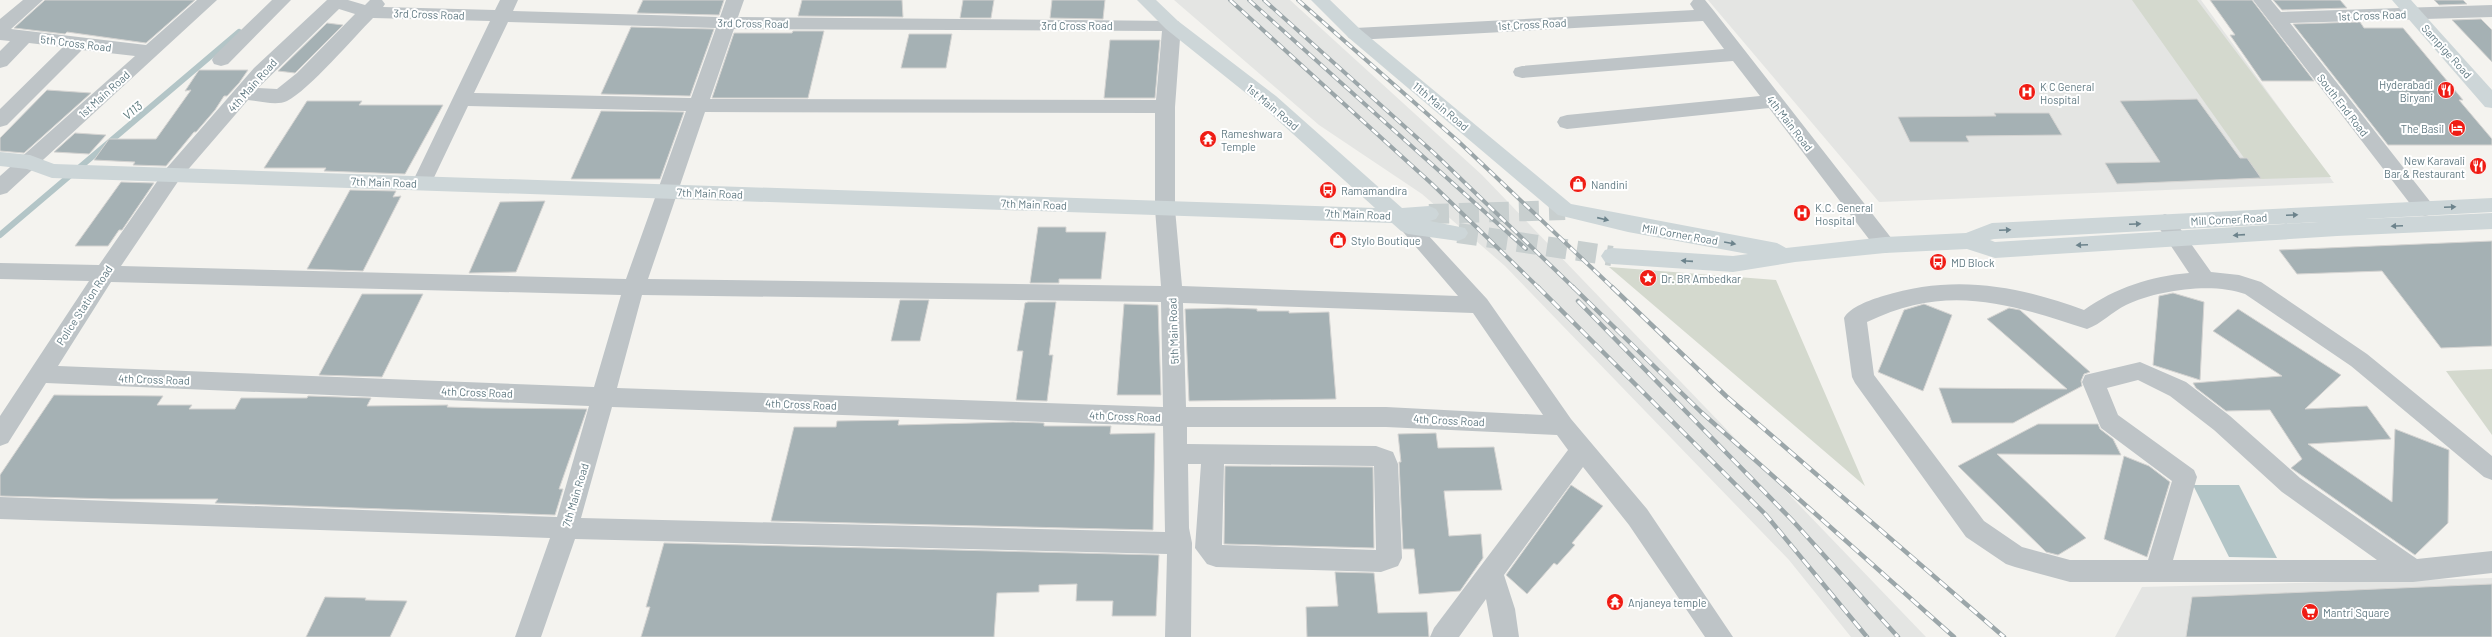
<svg xmlns="http://www.w3.org/2000/svg" width="2492" height="637" viewBox="0 0 2492 637" font-family="Barlow,sans-serif">
<style>
.built{fill:#e4e5e3}
.green{fill:#d4d9ce}
.water{fill:#b3c5c7}
.lines{fill:none;stroke-linecap:round;stroke-linejoin:round}
.stream{stroke:#b3c5c7;stroke-width:6}
.building{fill:#a5b1b4;stroke:#d5d4d2}
.major-tunnel{stroke:#c8cfcf;stroke-width:20;stroke-dasharray:20 10;stroke-linecap:butt}
.minor{fill:#bec4c7;fill-rule:evenodd}
.major{fill:#cdd6d8;fill-rule:evenodd}
.rail-far1-casing{stroke:#9ba6a9;stroke-width:4}
.rail-casing{stroke:#9ba6a9;stroke-width:4.5}
.rail-far1{stroke:#fff;stroke-width:2.5;stroke-dasharray:8;stroke-linecap:butt}
.rail{stroke:#fff;stroke-width:3;stroke-dasharray:10;stroke-linecap:butt}
.oneway{fill:#6c838c}
.labels{text-anchor:middle;dominant-baseline:central;stroke-width:4;stroke-linejoin:round;paint-order:stroke}
.street-label{font-size:11px;fill:#617a83;stroke:#fff}
.poi-label{font-size:11px;fill:#617a83;stroke:#fff;text-anchor:start}
.water-label{font-size:12px;font-style:italic;fill:#58777a;stroke:#fff}
</style>
<rect width="100%" height="100%" fill="#f4f3ef"/>
<path class="built" d="M1174 0H1290L1482 175 1926 637H1851L1789 560 1505 266 1422 194 1319 125Z
M1708 0H2201L2334 183 1879 202Z
M2492 578V637H2115L2142 587Z"/>
<path class="green" d="M2132 0H2197L2331 177 2259 179Z
M1609 267 1776 280 1865 486Z
M2492 369V435L2446 371Z"/>
<path class="water" d="M2193 485H2239L2277 558 2229 557Z"/>
<g class="lines">
<path class="stream" d="M0 235 239 32"/>
</g>
<path class="building" d="M45 0H195L146 43 67 32 65 34 14 28Z
M643 0H724L719 15 637 13Z
M802 0H902L903 17 798 16Z
M963 0H994L991 18H960Z
M1052 0H1105L1103 19 1050 18Z
M2210 0H2252L2314 81H2262L2230 35H2235Z
M2273 0H2340L2347 8 2282 10Z
M2434 0H2463L2467 4 2439 5Z
M2481 19 2492 30V62L2452 20Z
M2360 22 2364 28H2403L2463 100H2459L2492 139V145H2388L2293 24Z
M327 23 343 25 295 73 278 71Z
M631 27 714 29 690 96 601 94Z
M793 31H824L808 98H712L734 33H792Z
M909 34H952L946 68H901Z
M1110 40H1160L1155 98H1104Z
M199 70H248L239 83 227 96H224L215 110 196 132H194L166 166 133 165 135 162 94 160 109 139H156L191 90 185 91Z
M47 90 91 93 24 153 0 151V138Z
M2197 99 2240 158H2247L2261 178 2117 184 2105 163 2160 162 2120 101Z
M307 101H362L359 105H443L405 174 324 171 326 168H264Z
M601 111 684 112 660 179H571Z
M1994 113H2049L2062 135 1966 136 1969 142H1910L1898 117 1996 116Z
M75 133 106 135 89 154 54 152Z
M121 182 154 183 122 230H119L108 246H75Z
M350 190 396 191 393 197 401 196 363 271 307 269Z
M545 201 516 272 469 273 500 202Z
M1038 227H1066V232H1106L1101 279H1059V283H1030Z
M2492 241V346L2441 348 2382 271 2297 274 2279 250Z
M2173 293 2204 302 2200 380 2153 365 2159 296Z
M362 294H423L382 377 319 375Z
M900 300H929L920 341H891Z
M1028 302H1056L1049 355H1053L1047 401 1016 400 1023 351H1017L1025 303Z
M1124 304 1158 305 1161 395H1117Z
M1924 304 1952 315 1923 391 1878 372 1904 310Z
M1228 308 1257 309V311H1289V313L1329 312 1336 399 1189 401 1185 309Z
M2009 308 2020 310 2090 372 2084 374 2081 381 2082 386 2013 423H1952L1939 388 2067 389 1987 319Z
M2238 309 2341 375 2305 409 2367 406 2391 439 2308 444 2392 502 2395 429 2449 450 2448 523 2415 555 2291 468 2302 459 2270 410 2226 411 2196 388 2193 383 2282 376 2213 331Z
M54 395 163 396 157 405H192L189 409H235L241 398H307L308 396 371 398 367 406 448 405 447 407 482 408 587 409 559 489H563L555 515 215 503 218 499H111L0 496V475Z
M899 420 898 425 1013 422 1044 423V426H1111L1110 434 1155 433 1153 530 771 521 794 427H836L837 421Z
M2038 424H2098L2100 429 2113 439 2121 455 1997 454 2086 538 2058 555 2046 552 1958 466Z
M1436 433 1438 448 1494 447 1502 490 1444 491 1449 536 1481 534 1483 558 1460 591 1419 594 1414 549H1403L1399 462H1401L1398 434Z
M2124 456 2149 466 2170 482 2147 557 2104 539Z
M1225 466 1373 467 1374 548 1224 544Z
M1571 485 1603 506 1572 543 1575 545 1557 565 1554 563 1527 594 1506 575Z
M664 543 1159 555 1156 616H1112L1113 601H1076L1077 584 1039 585V592L997 593 994 637H641L650 607H646Z
M1335 572 1374 573 1378 613 1427 612 1429 637H1307L1306 607 1338 606Z
M2492 584V637H2186L2192 597Z
M325 597 366 598 365 600 407 601 390 637H306Z"/>
<g class="lines">
<path class="major-tunnel" d="M1429 214 1565 210
M1458 233 1612 256"/>
<path class="minor" d="M23 0H43L11 29 146 45 197 0H217L7 193 0 195V176L135 56 82 50 7 125 0 127V109L63 47 29 43 7 66 0 68V51L10 41 0 40V19Z
M272 0H291L228 64 221 66 214 64 212 60 214 56Z
M327 0H348L365 5 370 0H382L385 4 383 7 495 10 500 0H518L513 11 720 17 726 0H744L738 17 1178 21 1181 25 1175 107V209L1182 286 1458 296 1398 226 1401 221 1408 218 1415 221 1487 299 1571 419 1647 509 1733 637H1705L1629 525 1583 467 1504 575 1515 609 1519 637H1493L1486 599 1459 637H1430L1434 628 1568 450 1557 435 1386 427H1187V444L1376 446 1393 452 1398 464 1402 558 1398 566 1381 572 1216 567 1207 564 1195 548 1201 464H1188L1189 528 1192 543 1191 637H1165L1167 554 575 539 541 637H515L550 538 0 519V497L557 517 589 406 46 383 8 443 0 446V416L89 281 0 279V263L99 265 165 170 254 68ZM339 9 355 14 297 73 277 89 258 88ZM373 18 490 21 412 183 415 188 422 190 429 188 468 106 686 111 626 279 121 266 179 180 248 100C259 101 277 106 287 101 309 90 354 37 373 18ZM508 22 716 28 691 98 474 93ZM734 29 1162 31 1156 100 710 99ZM705 112 1155 113V209L1161 286 648 279ZM111 282 621 295 594 387 58 366ZM642 295 1161 302 1163 407 617 388ZM1183 303 1473 313 1543 415 1386 407H1186ZM612 407 1163 426 1165 532 581 518ZM1224 464 1374 466 1376 550 1222 545Z
M1693 0H1705L1714 11 1892 239 1896 245 1892 251 1885 253 1878 251 1769 108 1567 129 1560 127 1557 122 1560 117 1567 115 1760 96 1733 61 1522 78 1515 76 1513 72 1515 68 1522 66 1724 49 1703 21 1355 40 1349 38 1346 34 1349 30 1355 28 1694 10 1690 4Z
M2253 0H2271L2281 12 2492 5V17L2290 23 2432 204 2435 209 2432 214 2425 216 2418 214Z
M2165 214 2172 217 2211 272 2239 275 2261 282 2367 354 2492 456V480L2484 477 2351 366 2245 294C2213 282 2157 290 2126 305 2112 312 2101 324 2087 329 2007 303 1947 283 1867 322L1874 375 1984 521 2022 547 2070 560H2148L2172 481 2101 428 2082 382 2085 375 2140 362 2186 382 2230 416 2300 478 2417 559 2492 551V573L2413 582H2070L2015 567 2006 564 1966 537 1855 383 1852 377 1844 318C1850 307 1870 300 1883 296 1954 274 2015 285 2084 310 2115 288 2151 276 2189 273L2155 222 2158 217ZM2138 380 2170 396 2214 430 2282 492 2377 560H2173L2197 477 2194 470 2118 415 2107 388Z"/>
<path class="major" d="M1137 0H1156L1178 21 1276 96 1402 208 1429 206 1436 209 1439 214 1436 219 1430 221 1465 228 1468 233 1465 238 1458 241 1408 234 1401 231 1392 223 52 178 27 169 0 166V152L30 155 54 164 1375 208 1262 106 1166 29Z
M1311 0H1330L1361 30 1571 204 1777 243 1786 248 1885 237 1966 233 1992 223 2492 198V212L2365 219 2492 213V229L2337 236 1995 258 1967 249 1885 253 1795 262 1733 272 1612 264 1605 262 1601 256 1605 250 1612 248 1733 256 1748 254 1628 232 1558 215 1349 38ZM2318 222 1995 242 1990 240 1994 239Z
M2392 0H2411L2492 90V108L2485 107Z"/>
<g class="rail-far1-casing">
<path id="rail-far1" d="M1230 0 1432 184 1539 288
M1249 0 1526 249
M1264 0 1434 153 1574 288
M1298 0 1458 141 1613 288"/>
</g>
<g class="rail-casing">
<path id="rail" d="M1538 287 1766 515 1867 637
M1573 287 1701 412 1954 637
M1612 287 1726 396 2004 637
M1578 301 1792 520 1898 637"/>
</g>
<use href="#rail-far1" class="rail-far1"/>
<use href="#rail" class="rail"/>
</g>
<defs><path id="oneway-solid" d="M-6-.8H1V-3.2L6.5 0L1 3.2V.8H-6Z"/></defs>
<g class="oneway">
<use href="#oneway-solid" transform="translate(2450 207) rotate(-3)"/>
<use href="#oneway-solid" transform="translate(2292 215) rotate(-3)"/>
<use href="#oneway-solid" transform="translate(1603 219) rotate(13)"/>
<use href="#oneway-solid" transform="translate(2135 224) rotate(-3)"/>
<use href="#oneway-solid" transform="translate(2397 226) rotate(177)"/>
<use href="#oneway-solid" transform="translate(2005 230) rotate(-3)"/>
<use href="#oneway-solid" transform="translate(2239 235) rotate(176)"/>
<use href="#oneway-solid" transform="translate(1730 243) rotate(10)"/>
<use href="#oneway-solid" transform="translate(2082 245) rotate(177)"/>
<use href="#oneway-solid" transform="translate(1687 261) rotate(-176)"/>
</g>
<defs>
<g id="restaurant-disc" transform="scale(0.9)"><circle r="9.5" fill="#ef1c14" stroke="#fff"/><path d="M-5-6h1v4h1v-4h1v4h1v-4h1v5L-1.5 .5V6h-2V.5L-5-1ZM5-6V6H3V1.5H1.5Q1.5-4 5-6Z" fill="#fff"/></g>
<g id="hospital-disc" transform="scale(0.9)"><circle r="9.5" fill="#ef1c14" stroke="#fff"/><path d="M-5-5h3v3.5h4V-5h3V5h-3V1.5h-4V5h-3Z" fill="#fff"/></g>
<g id="hotel-disc" transform="scale(0.9)"><circle r="9.5" fill="#ef1c14" stroke="#fff"/><path d="M-6-4.5h1.5V1H6V5H4.5V3h-9V5H-6ZM-4 0a1.8 1.8 0 1 1 3.6 0ZM.5 0V-2.5h3Q6-2.5 6 0Z" fill="#fff"/></g>
<g id="temple-disc" transform="scale(0.9)"><circle r="9.5" fill="#ef1c14" stroke="#fff"/><path d="M0-6L5-2H3V0L6.5 2.5H4V6H1.5V3h-3V6H-4V2.5H-6.5L-3 0V-2H-5Z" fill="#fff"/></g>
<g id="shop-disc" transform="scale(0.9)"><circle r="9.5" fill="#ef1c14" stroke="#fff"/><path d="M-5-2.5h2.3a2.7 3.5 0 0 1 5.4 0H5L5.5 6h-11ZM-1.5-2.5h3a1.5 2.3 0 0 0-3 0Z" fill="#fff"/></g>
<g id="bus-disc" transform="scale(0.9)"><circle r="9.5" fill="#ef1c14" stroke="#fff"/><path d="M-5-6H5V4H4V6H2V4H-2V6H-4V4H-5ZM-3.5-4V0h7V-4ZM-3.5 1.2v1.5H-2V1.2ZM2 1.2v1.5H3.5V1.2Z" fill="#fff"/></g>
<g id="sight-disc" transform="scale(0.9)"><circle r="9.5" fill="#ef1c14" stroke="#fff"/><path d="M0-6L1.8-2.2L6-1.7L2.9 1.2L3.7 5.4L0 3.3L-3.7 5.4L-2.9 1.2L-6-1.7L-1.8-2.2Z" fill="#fff"/></g>
<g id="supermarket-disc" transform="scale(0.9)"><circle r="9.5" fill="#ef1c14" stroke="#fff"/><path d="M-6-5.5h2.5l.6 2H6L4.5 2H-2.5L-4.4-4H-6ZM-1.5 3.2a1.3 1.3 0 1 0 .1 0ZM3 3.2a1.3 1.3 0 1 0 .1 0Z" fill="#fff"/></g>
</defs>
<g fill-rule="evenodd">
<use href="#restaurant-disc" x="2446" y="90"/>
<use href="#hospital-disc" x="2027" y="92"/>
<use href="#hotel-disc" x="2457" y="128"/>
<use href="#temple-disc" x="1208" y="139"/>
<use href="#restaurant-disc" x="2478" y="166"/>
<use href="#shop-disc" x="1578" y="184"/>
<use href="#bus-disc" x="1328" y="190"/>
<use href="#hospital-disc" x="1802" y="213"/>
<use href="#shop-disc" x="1338" y="240"/>
<use href="#bus-disc" x="1938" y="262"/>
<use href="#sight-disc" x="1648" y="278"/>
<use href="#temple-disc" x="1615" y="602"/>
<use href="#supermarket-disc" x="2310" y="612"/>
</g>
<g class="labels">
<g class="street-label">
<text transform="translate(429 14) rotate(2)">3rd Cross Road</text>
<text transform="translate(2372 15) rotate(-2)">1st Cross Road</text>
<text transform="translate(753 23) rotate(1)">3rd Cross Road</text>
<text transform="translate(1532 24) rotate(-3)">1st Cross Road</text>
<text x="1077" y="25">3rd Cross Road</text>
<text transform="translate(76 43) rotate(7)">5th Cross Road</text>
<text transform="translate(2447 51) rotate(48)">Sampige Road</text>
<text transform="translate(252 85) rotate(-48)">4th Main Road</text>
<text transform="translate(104 94) rotate(-42)">1st Main Road</text>
<text transform="translate(2343 105) rotate(52)">South End Road</text>
<text transform="translate(1441 106) rotate(40)">11th Main Road</text>
<text transform="translate(1273 107) rotate(40)">1st Main Road</text>
<text transform="translate(1790 123) rotate(52)">4th Main Road</text>
<text transform="translate(384 182) rotate(2)">7th Main Road</text>
<text transform="translate(710 193) rotate(2)">7th Main Road</text>
<text transform="translate(1034 204) rotate(2)">7th Main Road</text>
<text transform="translate(1358 214) rotate(2)">7th Main Road</text>
<text transform="translate(2229 219) rotate(-3)">Mill Corner Road</text>
<text transform="translate(1680 234) rotate(10)">Mill Corner Road</text>
<text transform="translate(84 305) rotate(-57)">Police Station Road</text>
<text transform="translate(1173 331) rotate(-92)">5th Main Road</text>
<text transform="translate(154 379) rotate(2)">4th Cross Road</text>
<text transform="translate(477 392) rotate(2)">4th Cross Road</text>
<text transform="translate(801 404) rotate(2)">4th Cross Road</text>
<text transform="translate(1125 416) rotate(2)">4th Cross Road</text>
<text transform="translate(1449 420) rotate(3)">4th Cross Road</text>
<text transform="translate(575 495) rotate(-73)">7th Main Road</text>
</g>
<g class="poi-label">
<text x="2433" y="84" text-anchor="end">Hyderabadi<tspan x="2433" dy="13">Biryani</tspan></text>
<text x="2040" y="86">K C General<tspan x="2040" dy="13">Hospital</tspan></text>
<text x="2444" y="128" text-anchor="end">The Basil</text>
<text x="1221" y="133">Rameshwara<tspan x="1221" dy="13">Temple</tspan></text>
<text x="2465" y="160" text-anchor="end">New Karavali<tspan x="2465" dy="13">Bar &amp; Restaurant</tspan></text>
<text x="1591" y="184">Nandini</text>
<text x="1341" y="190">Ramamandira</text>
<text x="1815" y="207">K.C. General<tspan x="1815" dy="13">Hospital</tspan></text>
<text x="1351" y="240">Stylo Boutique</text>
<text x="1951" y="262">MD Block</text>
<text x="1661" y="278">Dr. BR Ambedkar</text>
<text x="1628" y="602">Anjaneya temple</text>
<text x="2323" y="612">Mantri Square</text>
</g>
<g class="water-label">
<text transform="translate(132 110) rotate(-40)">V113</text>
</g>
</g>
</svg>
